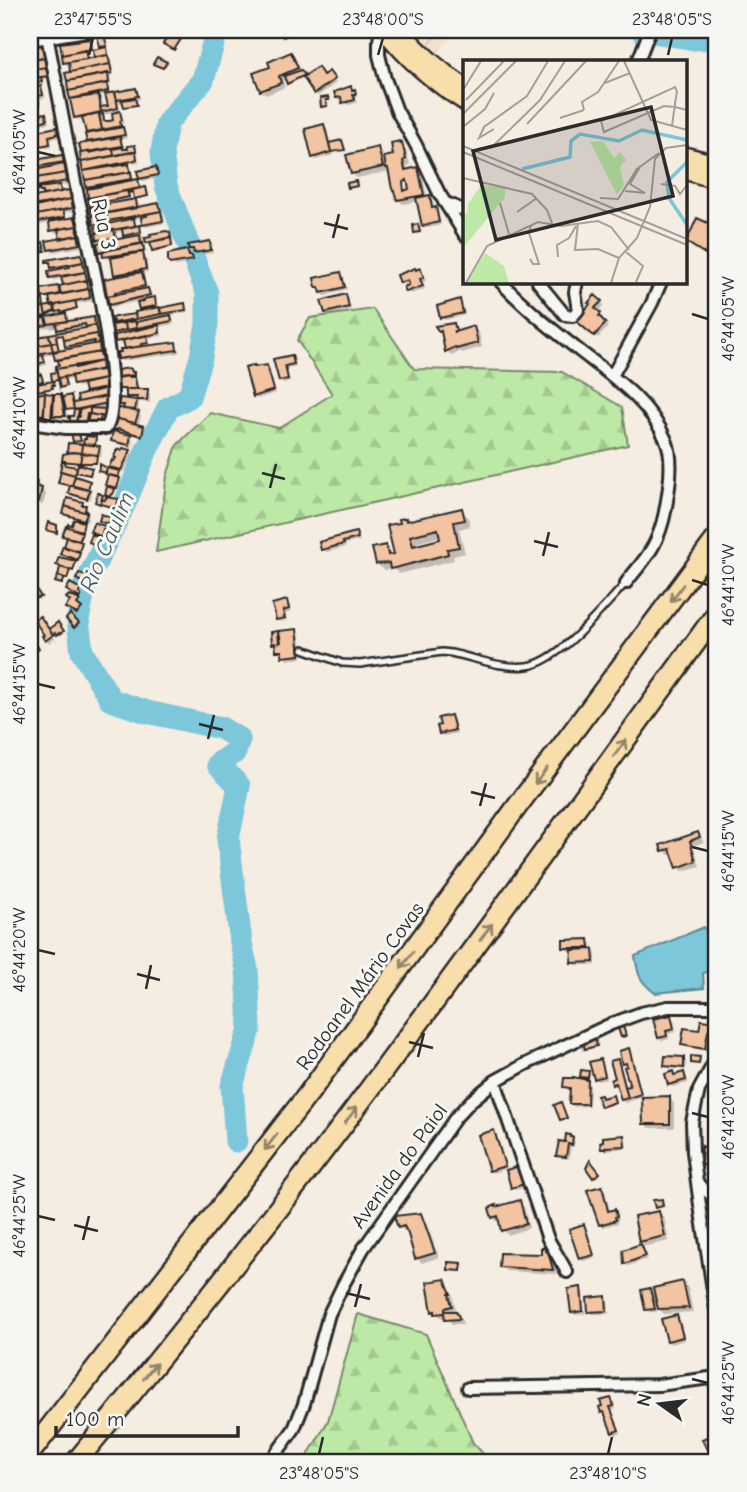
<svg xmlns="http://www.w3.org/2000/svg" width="747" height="1492" viewBox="0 0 747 1492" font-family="'Comic Neue',sans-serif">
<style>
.industrial{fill:url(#industrial-furrows)}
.forest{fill:url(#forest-firs);stroke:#748a68;stroke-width:2}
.water{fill:#7bc7da;stroke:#5b8994;stroke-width:2}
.shadow{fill:#0003;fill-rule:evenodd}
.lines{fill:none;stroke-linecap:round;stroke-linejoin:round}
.river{stroke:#7bc7da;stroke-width:23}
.building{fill:#f2c4a1;stroke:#2b2b2b;stroke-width:2;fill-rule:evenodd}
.lane-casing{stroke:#2b2b2b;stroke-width:10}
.street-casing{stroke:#2b2b2b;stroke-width:16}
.primary-casing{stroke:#2b2b2b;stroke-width:21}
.highway-casing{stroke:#2b2b2b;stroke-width:24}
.lane{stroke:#f6f6f2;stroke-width:5}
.street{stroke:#f6f6f2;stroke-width:10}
.primary{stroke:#f8deab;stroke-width:16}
.highway{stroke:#f8deab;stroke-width:19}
.oneway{stroke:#92846b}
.ticks{fill:none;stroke:#2b2b2b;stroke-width:2.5}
.labels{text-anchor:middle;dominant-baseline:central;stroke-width:6;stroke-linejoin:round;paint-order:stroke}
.street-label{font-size:21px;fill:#2b2b2b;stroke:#f6f6f2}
.water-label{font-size:23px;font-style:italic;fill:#435a60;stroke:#f6f6f2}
.inset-river{fill:none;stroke:#7bc7da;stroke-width:3.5}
.inset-road{fill:none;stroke:#a49f99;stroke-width:2}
.view{fill:#2b2b2b;fill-opacity:0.15;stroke:#2b2b2b;stroke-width:3.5}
.inset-edge{fill:none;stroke:#2b2b2b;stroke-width:3.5}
.neatline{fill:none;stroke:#2b2b2b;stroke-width:2.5}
.ticks-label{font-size:18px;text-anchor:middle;fill:#2b2b2b}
</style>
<defs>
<pattern id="industrial-furrows" width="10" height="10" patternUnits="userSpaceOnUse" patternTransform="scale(1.75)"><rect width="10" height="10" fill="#f4e0ce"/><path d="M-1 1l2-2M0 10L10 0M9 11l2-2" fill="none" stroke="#d1c0b1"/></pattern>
<pattern id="forest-firs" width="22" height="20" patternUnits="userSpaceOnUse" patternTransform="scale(1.75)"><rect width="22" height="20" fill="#bde9a6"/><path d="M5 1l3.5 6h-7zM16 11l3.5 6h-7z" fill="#a3c88f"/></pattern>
</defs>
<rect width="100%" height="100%" fill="#f5ece2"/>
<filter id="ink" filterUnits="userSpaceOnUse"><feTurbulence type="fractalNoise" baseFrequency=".0143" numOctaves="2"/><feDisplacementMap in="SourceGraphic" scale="14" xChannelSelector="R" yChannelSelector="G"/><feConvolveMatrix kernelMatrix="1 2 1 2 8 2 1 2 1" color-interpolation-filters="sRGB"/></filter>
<g filter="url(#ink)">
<path class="industrial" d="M409 30H456L433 58Z"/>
<path class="forest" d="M373 309 414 369 562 372 622 407 628 445 156 552 167 476 177 445 210 413 279 428 332 394 297 340 310 318Z
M358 1314 426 1334 473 1443 491 1462H304L328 1421Z"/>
<path class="water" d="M704 927 717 949V959L713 961V971L703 973 704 988 655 993C639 981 638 975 635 956Z"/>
<path class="shadow" d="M100 38H105L114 75 110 76 111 84 109 86 110 95 136 90 139 93 140 99 136 100 137 105 126 108 124 102 119 103 120 111 118 112 122 116 124 123H121L127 138 122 139 124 151 134 152 138 156 139 162 127 164 131 168 134 182 137 181 140 184 141 190H146L147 197 137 199 135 192 129 193 131 201 135 200 138 203 139 209 159 205 162 208 165 223 146 227 143 224 142 218 132 219 136 223 137 227 140 228 142 236H144L145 240 170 233 173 240H171L172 246 154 251 153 245 144 244 146 252 142 253 146 257 148 272 141 273 144 276 147 290 151 293 152 299 155 300 157 310 184 305 187 308 188 312 169 316 173 320 174 324 158 327 161 330 162 336 149 338 151 347 175 344 178 346 179 353 122 361 119 358 127 350 126 343 120 344 117 341 128 334V331L116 333 115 332 118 326 115 322 135 315 136 319 132 320 136 324 142 323 138 318 144 312 140 308 139 301 113 307 110 305 119 278 115 275 113 258 108 259 100 251 128 239 124 235V231L115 233 116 238 99 239 97 228 114 224 110 221 95 224 96 208 91 203 89 191 92 190 88 186 82 155 81 145 89 144 84 118 78 120 75 117 67 74 73 73 71 65 68 66 65 63 90 41 93 44 94 51 87 53 89 60 96 59 102 50ZM107 94 110 107 104 109 102 99 98 96ZM114 113 115 121 106 123 105 119 101 115ZM109 146V151L87 155 86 150Z
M40 44 48 60 46 61 50 78 43 79 44 85 39 86 44 91 45 98 40 99 41 106 37 107 31 101 32 109H37L40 112 41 116 45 115 48 118 49 123 30 127V46Z
M291 54 296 59 302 74 305 76 290 83 287 79 283 81 285 87 266 95 261 90 272 68Z
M323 76H332L336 83 318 96 315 93Z
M351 88 357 94V96L355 97 357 103 347 105 343 100H341L338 97Z
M324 126 327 129 331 145 343 143 345 151 332 152 333 155 316 160 313 157Z
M56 129 59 132 60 137 51 139 52 146 30 151V135Z
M399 143 406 149 410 164 407 167 408 171 417 169 422 174 427 197 432 200 434 209 438 212 441 225 427 228 424 225 419 201 403 204 398 199 390 171 357 178 352 173 378 149 383 154 384 159 395 157ZM408 178 411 191 402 193 401 180Z
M62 157 65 160 66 164 63 165 66 168 69 184 60 186 61 193 69 192 72 195 75 211 65 212 67 220 74 219 77 222 82 247 52 252 49 249 61 240 60 232 55 233 52 230 51 223 34 226 30 222 31 223 30 218 38 216 37 209 33 205 32 198 30 199V163ZM41 189 43 192H44L45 197 36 199 35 190Z
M155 169 158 172 160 178 143 181 140 178Z
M698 220 717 229V248L713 256 717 257V263L711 261V258L692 247 687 242Z
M209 243 212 246 213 253 199 255 195 251 190 252 193 255 195 262 175 266 170 261 186 252 190 256V252L193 251 191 249Z
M34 254 37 257 38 263 41 264 42 271H39V274L30 276V255Z
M81 256 84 259 92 301 76 304 77 309 66 313 67 323 93 318 96 322 110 399V406L95 409 101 416 100 425 89 424 86 421V424L73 426 76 409 69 410 65 406 67 418H54L53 422H48L45 417 38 416 33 412V414H30V400L36 401 60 395 58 388 60 390V395L63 399 72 398 73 405 80 404 87 395 85 386 78 387 75 384 73 378 65 380 66 387 60 388 55 374 60 377 58 367H61L56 359 58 354 53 349H48L53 354 42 356 46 360 47 365 30 369V285L34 288V292L57 288 63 293 65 286 63 278 54 280 51 277 56 271 53 267ZM39 292H43L44 298 51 297 53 307 46 308 45 306 42 307ZM62 309 63 315 49 318V311ZM50 327 51 329 58 327 62 332H64L67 346 71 350 59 353 58 338 55 335 37 338 36 330ZM87 361 93 367 73 370 72 365Z
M422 273 426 281 422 283 425 289 411 294 406 288 413 282 405 285 402 282Z
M340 274 343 277 347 289 325 296 318 286Z
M345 296 348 299 351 310 329 315 326 312Z
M595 297 604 305 597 312 603 318 601 320 608 327 598 338 578 321Z
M459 301 462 304 465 315 445 320 442 317Z
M453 325 459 332 474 328 479 333 482 347 462 353 461 351 452 356 447 351 443 333 440 331Z
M292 357 295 360 296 366 287 368 290 382 283 384 280 381 276 360Z
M266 367 269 370 276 393 257 399 254 396Z
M119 371 132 372 133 379 137 382 139 391H147L150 394V403L139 402 138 413 141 416 138 426 143 427 146 430 145 438 120 431V434L114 428 124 411 125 407 120 404 133 401 128 396V392H123L120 388Z
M86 431 100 432 99 437 97 436 96 447H99L102 450 101 457H97L96 463 82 464 65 461 68 454 69 445 88 446 85 443 88 437 86 435Z
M130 437 133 440 132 447 116 443 113 440Z
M124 450 130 451 133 454 124 472 121 471 118 488H116L114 494H112L110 498 107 495 109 486 107 484 110 474 100 471 117 472 111 466 118 451Z
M63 466 92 471 91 475 76 472 75 477 90 483 88 491 92 495 90 500 73 496 70 493 72 487 63 485 60 482Z
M30 481 36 482 46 494 43 505 38 504 35 516 30 515Z
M82 504 88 510 87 513 89 515 87 522 79 520 84 525 81 540 69 536V540L82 545 78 560 62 554 68 537 70 526 73 527 76 519 67 516 64 513Z
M461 510 468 517 470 526 459 529 465 553 453 556 454 560 399 574 394 569 384 570 377 564 385 547 393 556 397 555 402 524 405 520 408 522ZM441 536 442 541 417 547 416 543Z
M356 534 360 541 345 544 346 547 326 552 323 549Z
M63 594 73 601H79L81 604 79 608 83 612 80 616 70 610 72 601Z
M287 602 290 605 291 612 285 614 287 620 281 622 278 619Z
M58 625 64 633 59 635 57 633 53 636 59 645 54 639 49 643 46 640 49 631Z
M297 631 300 634 302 658 287 660 284 653 281 654 278 651 277 646 274 643 277 633 282 638Z
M451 717 454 720 457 733 443 736 440 733Z
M698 834 704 842 693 846 700 866 683 871 678 867 674 854 669 855 664 850Z
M589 941 592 944V950L596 954V965H576L573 962V951H568L565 948Z
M671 1017 674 1020 676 1032 668 1034 669 1039 662 1041 659 1038Z
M702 1022 717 1024V1034L710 1033 708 1051 686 1047 683 1044 701 1032Z
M595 1040 597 1047 583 1051 582 1050 580 1044Z
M628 1050 631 1053 643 1097 625 1103 622 1100 619 1086 617 1087 614 1084 617 1079V1061L620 1064 627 1088 632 1087 628 1068 624 1063Z
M683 1059 686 1062V1070L669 1068 666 1065Z
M600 1061 603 1064 607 1079 598 1081 595 1078Z
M588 1072 589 1078H584L590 1085 589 1106 574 1107 571 1104 572 1090H568L565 1087 587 1081 582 1077Z
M684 1074 687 1077 688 1083 672 1087 669 1085Z
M669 1098 674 1103V1128H649L644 1123Z
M494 1132 497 1135 507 1168 493 1173 490 1170Z
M569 1136 575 1142 574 1147 571 1146 569 1159 561 1158 558 1155Z
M623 1137 626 1140 627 1148 607 1150V1151H605L602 1148Z
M521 1171 526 1187 515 1190 512 1187Z
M602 1188 605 1191 610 1212 614 1211 619 1219H617L618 1223 603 1227 600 1224Z
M519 1202 524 1207 529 1228 508 1235 503 1230 501 1221 498 1222 493 1217Z
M659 1212 664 1217 669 1241 642 1247 647 1259 628 1266 625 1263V1251L644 1245 641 1241Z
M420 1215 425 1220 439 1257 422 1263 417 1258 408 1231 405 1232 400 1227Z
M584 1226 587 1229 595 1258 583 1261 580 1258Z
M544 1250 553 1257 557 1274 506 1271 501 1266 543 1256Z
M444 1281 449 1286 454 1299H453L456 1310 454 1311 461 1318 463 1324H452L447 1317 442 1318 433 1311Z
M683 1283 688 1288 693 1312 664 1314 655 1305 657 1312H650L647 1309 650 1290 657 1297Z
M580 1289 583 1292 585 1314 576 1315 573 1312Z
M605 1298 608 1301 609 1314H593L590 1311Z
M677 1317 680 1320 685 1340 671 1344 668 1341Z
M611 1400 616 1409 612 1410 621 1433 616 1435 603 1412Z"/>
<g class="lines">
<path class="river" d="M217 30 203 80 167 123 162 152 166 186 207 293V324L201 357 189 397 168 408 147 449 126 501 85 585 78 620 82 652 111 700 147 712 221 728 239 739 235 752 218 764 239 786 228 839 241 943 247 969 250 1029 232 1086 236 1141
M642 30 694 39 717 38"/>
</g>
<path class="building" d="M178 30H186L181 39 174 36Z
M254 30H269L270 33 256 37 255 35 253 36 252 35 254 33Z
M281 30H292L293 33 283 37Z
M170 33 181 39 174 50 163 44Z
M104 35 107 46 100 47 97 36Z
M90 39 92 49 62 55 60 43Z
M40 42 43 48 45 47 46 57 31 60 30 44Z
M107 47 108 55 94 58 93 50Z
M85 50 87 59 63 63 62 55Z
M291 52 298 68 279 76 281 83 260 91 253 73 270 67 268 62Z
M108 55 110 64 70 72 69 62Z
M157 57 167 62 163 68 153 64Z
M44 58 46 67 30 70V61Z
M110 64 112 73 67 81 65 73Z
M46 67 48 76 30 79V71Z
M318 67 323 75 329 71 335 79 314 94 303 77Z
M301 70 305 75 287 84 284 76Z
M108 73 109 83 68 91 67 81Z
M41 77 42 82 35 83 36 88H34L33 86H30V79Z
M107 83 108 91 70 99 68 91Z
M41 86 43 95 30 98V89Z
M351 86 352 90 355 89 356 94H353L355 100 342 103 341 97 336 98 334 92Z
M136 88 138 96 117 100 115 92Z
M115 92 118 108 101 112 100 107 108 106 105 94Z
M99 95 101 112 74 118 70 99Z
M38 96 39 103 32 104 30 98Z
M328 97 329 100H326L327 106 321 107 320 98Z
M135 98 137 105 124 107 122 100Z
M38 107 39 114 30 116V108Z
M120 111 122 120 120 121 121 126 102 130 99 115 103 114 104 121H110L113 120 112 113Z
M46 113 47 120 30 124V116Z
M99 113 102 130 86 133 82 117Z
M324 124 331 152 312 158 305 129Z
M57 127 58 134 49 136 50 144 40 146 37 131Z
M123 127 125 135 87 142 85 134Z
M37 131 40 146 30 148V133Z
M120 137 122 146 81 153 79 144Z
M342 140 345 150 331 152 329 143Z
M400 141V143L402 142 406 159 403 161 405 170 418 167 424 195 397 200 394 191 392 189 388 168H386L384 157 393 155 391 143ZM407 180 409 189 404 191 403 182Z
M135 145 136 151 114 156 113 149 123 147V149H128L127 146Z
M378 147 383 167 351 174 346 155Z
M113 148 114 156 81 162 80 153 88 152 89 153Z
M136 151 137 159 132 161 83 171 81 162Z
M62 155 64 162 30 168V161Z
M64 164 66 173 30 179V171Z
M129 164 130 172 85 180 83 171Z
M156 167 158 175 139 179 137 171Z
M131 172 132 179 86 187 85 180Z
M66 173 67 181 30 188V179Z
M138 179 140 188 88 198 87 189Z
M356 181 357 186 348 188 347 183Z
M710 184 717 187 713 195 707 192Z
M60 185 61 192 43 195V192H40L39 188Z
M146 187 148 196 134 199 133 192 128 193 127 191Z
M38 188V191L36 192 35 195H31V198H30V189Z
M69 190 71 199 32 206 30 198Z
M127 191 129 197 93 204V206L90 207 88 198Z
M430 195 432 208 436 207 439 222 422 226 416 198Z
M71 199 73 208 36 215 35 207Z
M136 199 137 208 92 216 90 207Z
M159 203 161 211 108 221 106 213Z
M63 210 65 217 32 223V225L30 226V216Z
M161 211 163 221 142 225 141 217 147 216V214Z
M106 213 108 221 93 225 92 216Z
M75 217 77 226 50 231 49 222Z
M134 218 135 226 96 233 95 227Z
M697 218 717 227V234L707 255 686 242Z
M418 224 420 232 414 233 413 225Z
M140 225 141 232 123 236 122 229Z
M77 226 78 235 60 239 58 229Z
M114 230 116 238 97 240 96 233Z
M166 231 170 232 171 237 146 243 145 238 151 237 150 234Z
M78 235 80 244 48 250 46 241Z
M140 235 141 244 99 252 97 243Z
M171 238 172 246 152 251 150 242Z
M210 241 211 250 194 253 193 249H189L188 245Z
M43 242 45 251 34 253 33 244Z
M143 243 144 250 139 252 103 257 102 251Z
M187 250 189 256H192L193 260 170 264 168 261V254Z
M143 252 146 269 114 275 111 258Z
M30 253H34L36 261 30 263Z
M711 253 717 256 716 263 709 260Z
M81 254 83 262 51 268 50 262H46V260Z
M36 261 37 271 30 273V263Z
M83 262 85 272 49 278 48 271 70 267V265Z
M415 268 416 270 420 268 424 277 420 279 423 286 406 292 404 287 409 285 408 280 400 283 397 275Z
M85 272 87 280 63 285 61 277Z
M142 272 145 286 115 292 116 295 107 296 104 279Z
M341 272 345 287 321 293 319 287H316L314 278Z
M87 280 88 289 61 294 59 286Z
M58 286 60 294 42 298 41 289Z
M148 288 150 295 109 305 107 296Z
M41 289 42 298 30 300V291Z
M89 289 90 298 51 306 49 297Z
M346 294 349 307 325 313 321 301Z
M595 295 602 301 595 308 601 313 599 316 606 323 594 336 576 321 590 304 588 303Z
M155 297 156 306 139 309 137 302 144 301V299Z
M460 299 463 313 440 318 437 306Z
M43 300 44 307 30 309V302Z
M75 301 77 308 61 313V311L56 312 55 305Z
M185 303 186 310 161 314 160 308Z
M54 305 55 311 46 315 44 307Z
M44 307 46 316 30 319V309Z
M159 307 161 314 136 319 135 312Z
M66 313 67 321 48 324 46 317Z
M135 314 136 319 113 323 112 317Z
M171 315 172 321 137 328 136 322Z
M94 317 95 325 86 327 85 324 57 330 56 323Z
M35 318V320L45 318 47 325 30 328V319Z
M135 321 137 328 126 330 125 323Z
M125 323 126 330 113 333 112 325Z
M454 323 456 330 454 332 474 326 478 343 456 349 455 347 445 352 441 331 439 332 435 326Z
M95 325 97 334 64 340 63 335 56 336 57 342 51 343 49 334 86 328V327Z
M159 325 160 333 115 342V335Z
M97 334 99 343 94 344V341L65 347 64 340Z
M49 335 51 343 30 347V338Z
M147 335 148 343 141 344V346L125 349 123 340Z
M57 342 59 350 53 351 51 343Z
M176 342 177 350 118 359 117 352H121L120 349Z
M51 343 53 351 30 355V347Z
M99 343 100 352 55 360 53 352Z
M100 352 102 361 56 369V366L59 365 58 360Z
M43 355 45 362 30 366V358Z
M292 355 294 364 285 366 288 379 279 381 273 359Z
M101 361 102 370 58 378 56 369 74 366 75 368Z
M254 365V367L267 365 274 390 253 397 245 368Z
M129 368 131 369 132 372H134V375L118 377 117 370Z
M103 369 105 379 73 385 71 376Z
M57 372 58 380 52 381 51 373Z
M41 374 43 381 30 384V377Z
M129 376 130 377H135L137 389H119L117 378Z
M64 377 66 386 60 388 58 378Z
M105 379 107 388 85 392 83 384Z
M53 381 54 385H52L53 388 38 391 37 384Z
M107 388 108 396 78 402 77 396Z
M126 389H148L147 400H137V397H126Z
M45 392 44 415 33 414 35 395Z
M45 393 53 394 51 420H43Z
M54 394H61L65 416H53Z
M71 395 74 409 66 410 63 397Z
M107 396 108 403 74 410 73 403Z
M120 398 137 400 135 410 123 409 124 405H118Z
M90 407V414H87L85 424H76L79 410Z
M116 407 139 412 135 423 114 418Z
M90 408 107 409 106 417 90 414Z
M74 410H79V417H77L76 424 70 426V418H68V416H73Z
M89 414 101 416 99 425 87 424Z
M115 418 144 426 142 436 118 429 117 430 112 429Z
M78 431 81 441 73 442 71 432Z
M113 431 131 435 129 445 111 441Z
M86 436 96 437 95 445 83 444 84 439H86Z
M68 443 82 444 81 453 67 452Z
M82 444 100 446 98 455 81 453Z
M123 448 131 450 121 470 109 467 112 460 114 461 116 458 114 457 117 449 122 450Z
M73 452 82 453 80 463 62 461 63 454Z
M82 453 97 455 96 463H80Z
M62 461H65V465L77 467 75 475 60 471Z
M78 464 92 468 90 475 76 472Z
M100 464 107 468 106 473 98 471Z
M107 468 120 471 118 477 105 474Z
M61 471 75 475 72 486 58 483Z
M108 475 120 478 117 488 105 485Z
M75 476 90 481 88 490 72 486Z
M30 479 37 481 36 486 42 488 39 501 33 500 30 512Z
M70 485 90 490 87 499 68 493Z
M107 486 115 489 113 494H111L110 497 105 495Z
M98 493 103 495 100 504 95 502Z
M106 497 119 499 116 508 101 504 102 499 105 500Z
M67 498 83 502 82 505H86L85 510 87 511V513L65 506Z
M65 506 87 513 84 520 63 514Z
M462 508 465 520 454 522 459 547 447 549 448 554 399 567 390 569 389 563 376 564 372 548 386 545 388 555 394 554 387 525 400 523 399 519 406 518V521ZM438 529 440 539 413 546 410 536Z
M101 514 110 517 108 524 99 521Z
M74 519 84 522 82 531 68 527V524L72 525Z
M48 522 57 525V533L46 530Z
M94 522 107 527 106 530 103 529 101 537 90 531Z
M66 526 82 532 80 540 62 536Z
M356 532 358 538 343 542 344 544 321 550 319 542Z
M91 534 99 537 97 546 89 542Z
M67 537 82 542 79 552 64 547Z
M63 546 80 552 78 560 60 554Z
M59 557 76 561 73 571 56 565Z
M60 567 70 570 67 579 58 576Z
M79 573 87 576 84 583 76 579Z
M58 576 65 578 62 584 55 582Z
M70 583 81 589 79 593 81 595 80 598 66 590Z
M36 589 41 597 30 600 31 590Z
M69 595 80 600 77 604 82 608 77 614 65 608 70 601 66 598Z
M287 600 289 609 283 611 285 618 276 620 272 604Z
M70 614 79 623 74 628 66 619Z
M40 616 53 635 45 641 42 636 44 635 34 620Z
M58 622 64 631 60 634 59 633 57 635 55 633 53 635 49 629Z
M297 629 300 655 282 657V651H276L275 643 272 644 271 632 278 631 279 643 281 642 279 631Z
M33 641 39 648 35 651 36 653 34 655 30 648V644Z
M451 715 455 730 439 734 437 726 440 725 438 718Z
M698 832 700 837 690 841 696 861 677 868 670 849 662 851 660 845Z
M589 939 590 948H563V940Z
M593 949 594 962 571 963 572 950Z
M671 1015 674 1029 666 1031 667 1036 658 1038 653 1019Z
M701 1020 717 1022V1032L708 1031 705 1049 681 1045 684 1028 699 1030Z
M623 1026 626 1036 621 1037 618 1028Z
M595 1038 597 1046 585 1049 583 1042Z
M629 1048 641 1094 628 1098 625 1087 630 1086 624 1067 627 1066 626 1063 622 1064 619 1051Z
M665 1056 684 1057V1068L664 1066Z
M691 1056 700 1057 699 1064 691 1063Z
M601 1059 605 1076 594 1079 589 1062Z
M618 1059 628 1098 621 1100 616 1083 612 1085 611 1080 615 1078 610 1061Z
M581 1070 589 1071 588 1078 580 1077Z
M673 1071 674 1075 684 1072 686 1080 668 1085 665 1074Z
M573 1077 588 1080 587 1104H569L570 1088 563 1087 564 1078H573Z
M601 1095 602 1098 613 1095 615 1102 601 1107 597 1096Z
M670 1096V1124H643L642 1097Z
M561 1102 567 1118 560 1120 554 1105Z
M494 1130 505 1166 489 1171 478 1135Z
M566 1134 570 1135V1137H573L572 1145 568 1144 566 1157 556 1156 559 1141 565 1142Z
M624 1135 625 1146 605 1147V1149H601L600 1142 603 1141V1137Z
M702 1146 717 1153V1183H711L706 1175 708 1170 713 1169 701 1164Z
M590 1160 600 1173 593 1178 586 1168Z
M519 1166 524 1184 511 1188 506 1170Z
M602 1186 608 1211 615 1209 617 1216 615 1217 616 1220 599 1225 587 1190Z
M662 1199 663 1206 655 1208 653 1200Z
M520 1200 526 1224 501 1231 498 1216 492 1218 489 1208 496 1205V1207Z
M659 1211 665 1236 639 1242 634 1216Z
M421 1213 435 1253 415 1259 408 1234 404 1226 398 1228 394 1216Z
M584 1224 594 1255 579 1259 569 1229Z
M641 1244 646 1256 624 1264 623 1250Z
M541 1248H545V1251H548L553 1270 499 1267 500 1253 541 1254Z
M448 1262 462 1263 461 1271 448 1270Z
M445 1279 451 1294H449L452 1306 445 1308V1311H456L460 1319 445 1320 444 1313 435 1314V1311L432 1312 427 1282Z
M683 1281 689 1308 658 1309 653 1288Z
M581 1287 583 1311 571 1313 568 1289Z
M650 1288 655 1309 645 1310 641 1290Z
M606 1296 607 1311 588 1312 587 1298Z
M677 1315 683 1337 667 1341 661 1319Z
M611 1398 614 1406 610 1407 619 1430 612 1433 604 1412 601 1413 599 1407 602 1406 600 1401Z
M707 1437 712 1445 706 1448 702 1439Z"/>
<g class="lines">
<g class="lane-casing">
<path id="lane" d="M303 649 342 663 360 664 442 652 451 653C476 658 502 669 527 666 560 662 603 607 626 583"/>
</g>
<g class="street-casing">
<path id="street" d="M381 30 379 41V55L385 79 397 111 416 145 439 193 465 235
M30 40 93 30
M638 61 650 30
M444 202 465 211
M501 282C525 308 553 330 581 352 613 377 649 401 666 440 672 454 671 472 669 487 666 510 662 534 649 553 642 564 633 573 626 583
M538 282 565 315 573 316 578 310 575 292 577 282
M612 376 652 303 661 282
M30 423 66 428H106C128 399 84 224 75 182 65 131 56 80 46 30
M717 1057 699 1090 692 1122 693 1152 700 1205 717 1316
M495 1081 548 1239 567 1272
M698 1184 717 1200
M468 1388 659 1385 717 1377
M270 1462 294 1429 304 1404 329 1314 343 1285 363 1249 456 1117 471 1101 495 1081 526 1064 611 1024 641 1013 668 1007H717"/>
</g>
<g class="primary-casing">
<path id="primary" d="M384 30C407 59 433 82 465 102
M400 30C419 52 440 71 465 87
M686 156 717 164
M686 171 717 180"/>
</g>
<g class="highway-casing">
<path id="highway" d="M30 1453 309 1093 516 808 717 538
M76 1462C167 1350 258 1237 345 1122 471 954 594 783 717 613"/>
</g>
<use href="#lane" class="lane"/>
<use href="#street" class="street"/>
<use href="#primary" class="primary"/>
<use href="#highway" class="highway"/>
</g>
<defs><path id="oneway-shaft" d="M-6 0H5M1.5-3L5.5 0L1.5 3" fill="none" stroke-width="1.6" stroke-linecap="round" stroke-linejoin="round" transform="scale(1.75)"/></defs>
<g class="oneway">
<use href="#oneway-shaft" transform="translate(677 593) rotate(126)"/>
<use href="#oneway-shaft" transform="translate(620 748) rotate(-54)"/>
<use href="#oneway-shaft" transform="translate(541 776) rotate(127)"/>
<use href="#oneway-shaft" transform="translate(486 932) rotate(-54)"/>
<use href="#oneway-shaft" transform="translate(407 960) rotate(126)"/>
<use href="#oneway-shaft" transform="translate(351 1115) rotate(-53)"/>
<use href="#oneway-shaft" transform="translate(271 1142) rotate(128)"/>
<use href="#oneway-shaft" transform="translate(150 1371) rotate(-51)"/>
</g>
</g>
<path class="ticks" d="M89 55 93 38M378 55 383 38M668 55 672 38M38 152 55 156M324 223 348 229M333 238 339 214M692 314 708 319M38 418 55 422M262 473 285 479M270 488 276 464M534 541 558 547M543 556 549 532M692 580 708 585M38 684 55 688M199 724 223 730M208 739 214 715M471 792 495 798M480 806 486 783M692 847 708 851M38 950 55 954M137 974 160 980M146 989 151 965M409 1042 433 1048M418 1057 424 1033M692 1113 708 1117M38 1216 55 1220M74 1225 98 1231M83 1240 89 1216M346 1293 370 1299M355 1307 361 1284M692 1379 708 1383M319 1454 323 1437M608 1454 612 1437"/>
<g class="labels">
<g class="street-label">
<text transform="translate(104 224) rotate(78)">Rua 3</text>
<text transform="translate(360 986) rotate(-54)">Rodoanel Mário Covas</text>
<text transform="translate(399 1166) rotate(-54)">Avenida do Paiol</text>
</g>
<g class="water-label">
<text transform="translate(107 542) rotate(-67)">Rio Caulim</text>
</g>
</g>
<g transform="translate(463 60)">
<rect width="224" height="224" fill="#f5ece2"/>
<path d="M140 81 151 98 157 92 163 100 157 107 161 125 154 135 127 82ZM18 125 42 128V137L0 188V152L4 154 5 144ZM22 193 41 206 46 223H4Z" fill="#bde9a6"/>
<path class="inset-river" d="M224 102 204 122 206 138 224 165M59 109 107 97 108 81 117 74 156 81 179 70 224 80"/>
<path class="inset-road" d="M161 1 188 60 224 70M142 23 167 13M0 30 18 1M3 40 41 1M121 50 119 42 135 32 156 1M0 54 53 1M97 58 121 50M64 64 123 1M209 66 211 51 212 47V43L214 32 212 27 138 61 141 72 201 46 212 47 224 50M0 67 22 49 31 33M31 69 16 78 21 67 64 36 85 1M31 85 77 40 102 1M0 86 224 179M0 92 224 185M0 118 69 134 84 150 90 166M198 124 212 126 217 134 224 125M162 131 182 133 167 124 177 107M137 138 155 139 174 109 196 93M37 143 46 174M54 152 74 138M115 163 112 190 135 189 156 198M163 192 180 206 173 222M95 197 94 185 106 178 113 166M67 199 70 204H76L66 173 68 165M3 223 24 186 75 162 98 166 135 161 148 167 166 190M148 223 156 198 174 178 187 147 192 99 203 88 224 85"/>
<path class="view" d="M188 47 210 136 33 180 10 91Z"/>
<rect width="224" height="224" class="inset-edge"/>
</g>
<rect width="747" height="1492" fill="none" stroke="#f6f6f2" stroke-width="77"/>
<g transform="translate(660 1404) rotate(284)" stroke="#f6f6f2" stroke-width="5" paint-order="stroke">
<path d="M0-5L12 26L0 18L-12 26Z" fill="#2b2b2b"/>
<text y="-10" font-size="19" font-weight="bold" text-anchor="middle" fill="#2b2b2b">N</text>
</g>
<path d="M56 1426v10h182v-10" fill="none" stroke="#2b2b2b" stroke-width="3.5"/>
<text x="66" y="1426" font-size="21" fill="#2b2b2b" stroke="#f6f6f2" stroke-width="5" paint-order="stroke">100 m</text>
<rect x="38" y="38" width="670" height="1416" class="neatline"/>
<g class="ticks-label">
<text x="93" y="25">23°47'55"S</text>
<text x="383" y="25">23°48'00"S</text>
<text x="672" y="25">23°48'05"S</text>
<text transform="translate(19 152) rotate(-90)" y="6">46°44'05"W</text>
<text transform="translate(728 319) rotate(-90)" y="6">46°44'05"W</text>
<text transform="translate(19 418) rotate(-90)" y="6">46°44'10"W</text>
<text transform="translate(728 585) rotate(-90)" y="6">46°44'10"W</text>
<text transform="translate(19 684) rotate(-90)" y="6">46°44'15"W</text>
<text transform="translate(728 851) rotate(-90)" y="6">46°44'15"W</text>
<text transform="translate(19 950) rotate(-90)" y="6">46°44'20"W</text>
<text transform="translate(728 1117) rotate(-90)" y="6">46°44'20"W</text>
<text transform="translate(19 1216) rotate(-90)" y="6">46°44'25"W</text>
<text transform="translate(728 1383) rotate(-90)" y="6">46°44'25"W</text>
<text x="319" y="1479">23°48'05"S</text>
<text x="608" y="1479">23°48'10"S</text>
</g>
</svg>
